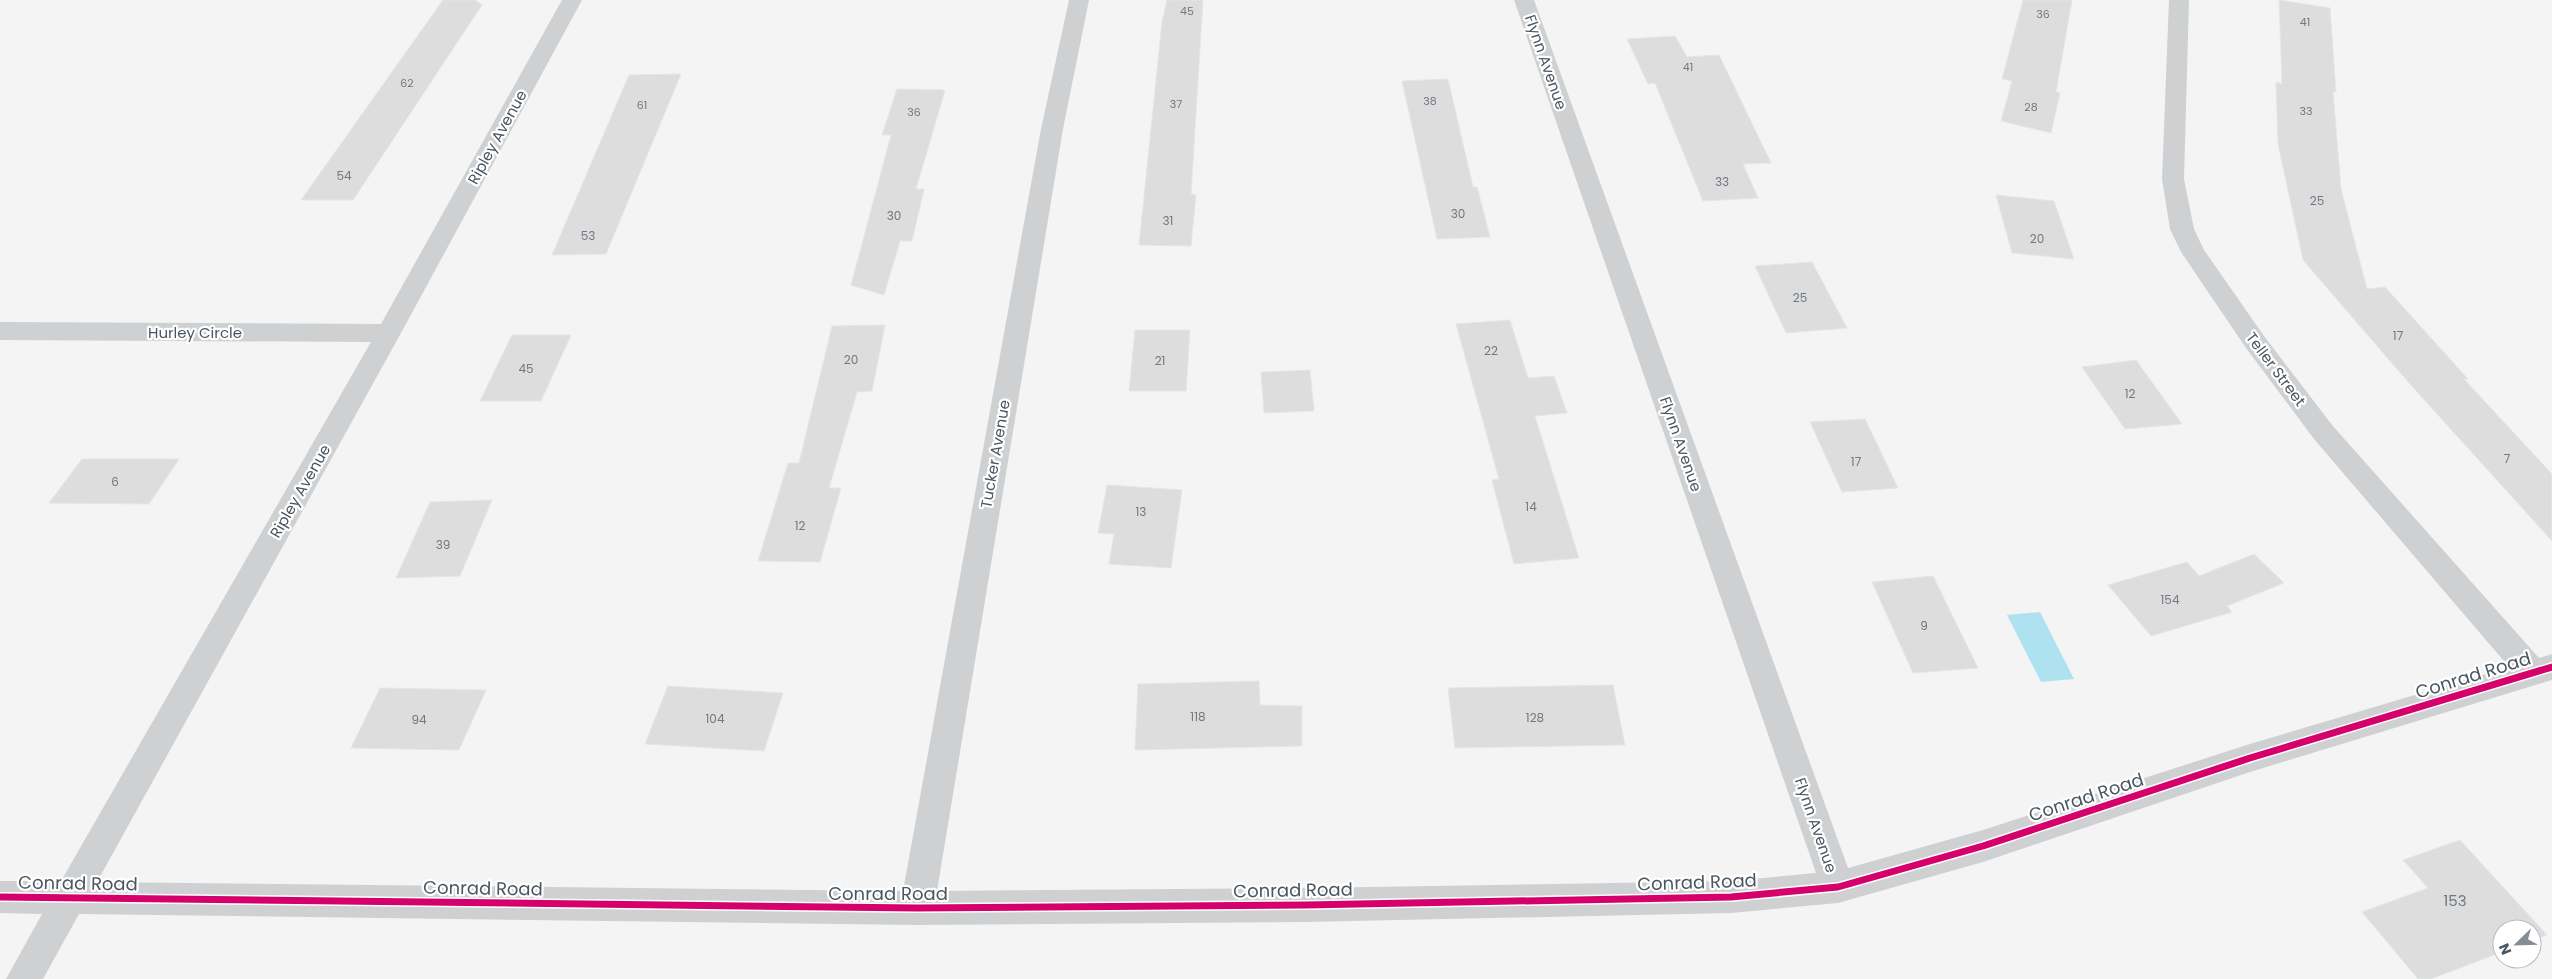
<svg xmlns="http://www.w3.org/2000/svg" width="2552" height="979" viewBox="0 0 2552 979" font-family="Poppins,sans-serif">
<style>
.water{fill:#aee2f0}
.building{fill:#ddddde;stroke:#e5e6e7}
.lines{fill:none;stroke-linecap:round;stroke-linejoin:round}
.minor{fill:#ced0d2;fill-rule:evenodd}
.cycleway-casing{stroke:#fff;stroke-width:10}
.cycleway{stroke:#d6006c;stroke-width:7}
.labels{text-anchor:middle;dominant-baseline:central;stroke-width:4.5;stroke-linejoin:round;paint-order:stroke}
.far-number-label{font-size:11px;fill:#707881}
.number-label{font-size:12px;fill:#707881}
.street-label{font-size:15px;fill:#4a5661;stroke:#fff}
.near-number-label{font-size:15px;fill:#707881}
.near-street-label{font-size:18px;fill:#4a5661;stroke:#fff}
</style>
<rect width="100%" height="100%" fill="#f4f4f4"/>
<path class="water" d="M2040 612 2074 679 2041 682 2007 615Z"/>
<path class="building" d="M443 0H475L482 5 353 200H301Z
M1167 0H1203L1191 194 1196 195 1191 246 1139 245 1162 22Z
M2023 0H2072L2056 92 2060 93 2051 133 2001 121 2012 81 2002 79Z
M2279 0 2330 8 2336 92 2333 91 2341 189 2367 289 2385 287 2468 379H2464L2552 474V541L2409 383 2303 260 2278 144 2276 82 2282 84Z
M1675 36 1687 57 1719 55 1771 163 1743 164 1758 198 1703 201 1655 83 1648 84 1627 39Z
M681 74 606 254 552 255 629 75Z
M1448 79 1473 187H1477L1490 237 1437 239 1402 81Z
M897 89 945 90 916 189H924L912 241H900L884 295 851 285 891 135H882Z
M1996 195 2054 201 2074 259 2012 253Z
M1812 262 1847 328 1786 333 1755 266Z
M1510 320 1528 378 1554 376 1567 413 1535 416 1579 558 1514 564 1492 480 1499 479 1456 324Z
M885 325 872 391 857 392 829 488H841L820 562 758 561 788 463H799L832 326Z
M1135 330H1190L1186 391H1129Z
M512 335H571L541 401H480Z
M2136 360 2182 424 2125 429 2082 367Z
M1310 370 1314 411 1264 413 1261 372Z
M1865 419 1898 488 1842 492 1810 422Z
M82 459H179L149 504 49 503Z
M1107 485 1182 490 1171 568 1109 564 1114 534 1098 533Z
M492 500 460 576 396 578 430 502Z
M2254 554 2284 583 2227 606 2232 612 2151 636 2108 585 2187 562 2199 576Z
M1933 576 1978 668 1913 673 1872 582Z
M1259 681 1260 705 1302 706V746L1135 750 1138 684Z
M1613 685 1625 745 1455 748 1448 688Z
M668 686 783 693 764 751 645 744Z
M380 688 486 690 459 750 351 748Z
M2460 840 2547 935 2532 941V929H2502V952L2431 979H2418L2362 912 2428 888 2403 860Z"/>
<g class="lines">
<path class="minor" d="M562 0H582L401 333 97 882 903 891 1041 129 1069 0H1089L1063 129 937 891 1306 888 1731 881 1816 873 1514 0H1534L1848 868 1983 830 2250 744 2509 667 2314 439 2246 348 2181 252 2170 229 2162 179 2169 0H2189L2184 179 2194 229 2204 250 2264 336 2332 425 2539 658 2552 654V680L2250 772 1983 862 1838 903 1731 913 1306 922 917 925 79 914 43 979H6L42 914 0 913V881H61L371 342 0 340V322L381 324Z"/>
<g class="cycleway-casing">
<path id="cycleway" d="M0 897 917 908 1306 905 1731 897 1838 887 1983 846 2250 758 2552 667"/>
</g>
<use href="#cycleway" class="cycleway"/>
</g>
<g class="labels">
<g class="far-number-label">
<text x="1187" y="11">45</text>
<text x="2043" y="14">36</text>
<text x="2305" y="22">41</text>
<text x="1688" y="67">41</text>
<text x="407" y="83">62</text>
<text x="1430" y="101">38</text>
<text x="1176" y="104">37</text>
<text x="642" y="105">61</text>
<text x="2031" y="107">28</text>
<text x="2306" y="111">33</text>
<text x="914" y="112">36</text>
</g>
<g class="number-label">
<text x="344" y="175">54</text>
<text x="1722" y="181">33</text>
<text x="2317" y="200">25</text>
<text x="1458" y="213">30</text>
<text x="894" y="215">30</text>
<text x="1168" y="220">31</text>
<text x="588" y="235">53</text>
<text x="2037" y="238">20</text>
<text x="1800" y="297">25</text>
<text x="2398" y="335">17</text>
<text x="1491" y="350">22</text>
<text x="851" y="359">20</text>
<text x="1160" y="360">21</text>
<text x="526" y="368">45</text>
<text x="2130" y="393">12</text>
<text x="2507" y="458">7</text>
<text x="1856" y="461">17</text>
<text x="115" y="481">6</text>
<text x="1531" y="506">14</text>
<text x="1141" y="511">13</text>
<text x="800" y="525">12</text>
<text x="443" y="544">39</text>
<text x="2170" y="599">154</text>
<text x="1924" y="625">9</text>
<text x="1198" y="716">118</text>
<text x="1535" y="717">128</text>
<text x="715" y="718">104</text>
<text x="419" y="719">94</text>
</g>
<g class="street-label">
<text transform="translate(1546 62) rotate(71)">Flynn Avenue</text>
<text transform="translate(497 137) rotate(-61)">Ripley Avenue</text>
<text x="195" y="332">Hurley Circle</text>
<text transform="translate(2276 369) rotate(53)">Teller Street</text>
<text transform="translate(1681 444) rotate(71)">Flynn Avenue</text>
<text transform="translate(995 454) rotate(-80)">Tucker Avenue</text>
<text transform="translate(300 491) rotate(-60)">Ripley Avenue</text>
<text transform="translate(1816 825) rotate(71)">Flynn Avenue</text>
</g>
<g class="near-number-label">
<text x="2455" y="900">153</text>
</g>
<g class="near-street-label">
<text transform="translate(2473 675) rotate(-17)">Conrad Road</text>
<text transform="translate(2086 797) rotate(-18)">Conrad Road</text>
<text transform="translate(1697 882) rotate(-2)">Conrad Road</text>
<text transform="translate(78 883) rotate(1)">Conrad Road</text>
<text transform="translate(483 888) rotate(1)">Conrad Road</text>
<text transform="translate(1293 890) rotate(-1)">Conrad Road</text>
<text x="888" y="893">Conrad Road</text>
</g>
</g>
<g transform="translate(2517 944) rotate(247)"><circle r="24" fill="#ffffff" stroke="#b7bbc0"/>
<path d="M0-4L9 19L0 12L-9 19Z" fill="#868d94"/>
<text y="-8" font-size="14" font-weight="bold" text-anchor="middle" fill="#4a5661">N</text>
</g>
</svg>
